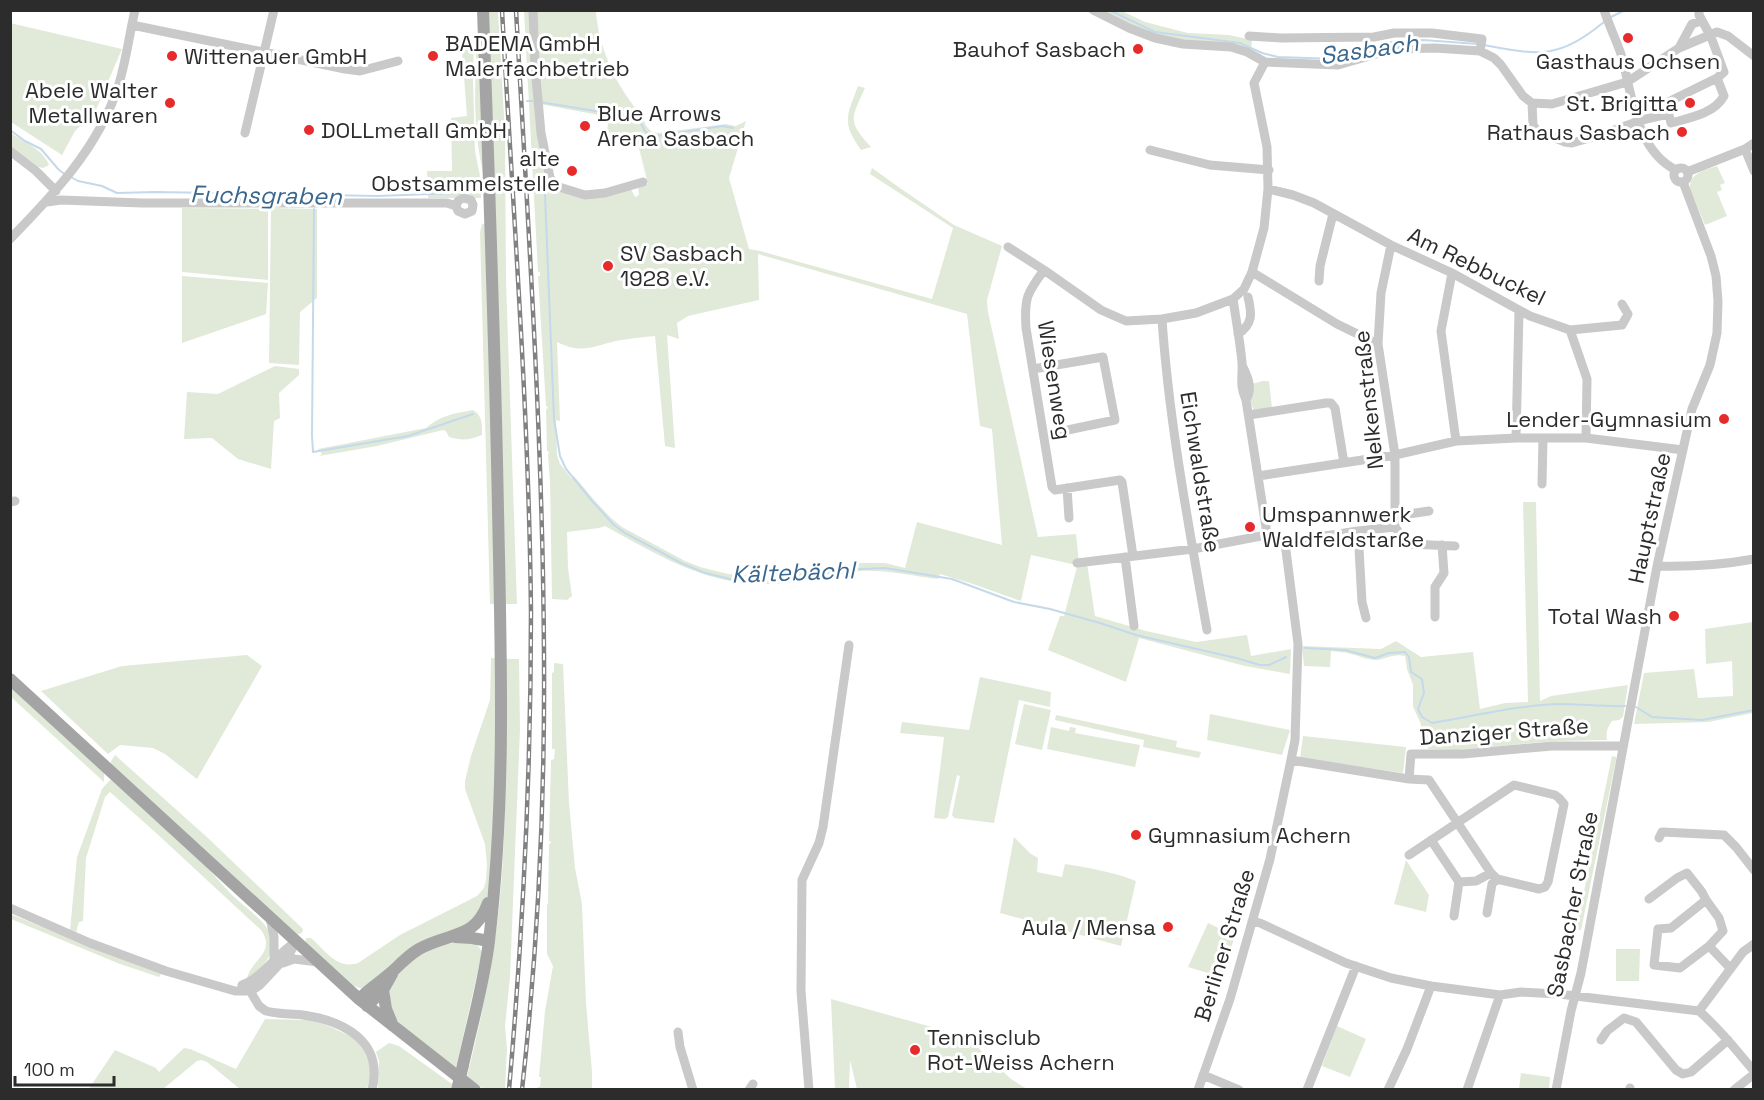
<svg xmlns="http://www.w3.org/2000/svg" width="1764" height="1100" viewBox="0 0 1764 1100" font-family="'Space Grotesk',sans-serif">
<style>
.green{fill:#e1ead9;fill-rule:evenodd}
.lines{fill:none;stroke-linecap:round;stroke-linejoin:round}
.stream{stroke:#c4d9eb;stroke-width:2}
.minor{stroke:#c9c9c9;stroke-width:9}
.major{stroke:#a4a4a4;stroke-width:12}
.rail-casing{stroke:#818181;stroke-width:4.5}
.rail{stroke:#fff;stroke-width:2;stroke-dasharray:7;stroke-linecap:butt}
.major-bridge{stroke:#a4a4a4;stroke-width:12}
.poi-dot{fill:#e72b2a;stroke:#fff;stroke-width:2}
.labels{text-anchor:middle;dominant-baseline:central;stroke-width:6;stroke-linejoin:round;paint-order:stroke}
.poi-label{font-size:22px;fill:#2c2c2c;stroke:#fff;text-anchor:start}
.street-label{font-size:22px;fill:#2c2c2c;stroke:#fff}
.water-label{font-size:24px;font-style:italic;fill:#3a678e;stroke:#fff}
</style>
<rect width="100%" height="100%" fill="#fff"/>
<path class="green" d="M488 11H498L505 134 506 281 517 604H505Z
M524 11H529L547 179 587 197 631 189 635 197 639 195 638 188 648 184 638 144 634 138 619 140 606 137 609 117 540 104 535 11H596C597 34 608 67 621 87 629 101 640 113 647 127L652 132 659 133 726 124 736 126 746 121 729 178 749 249 760 251 932 299 953 228 870 174 872 168 900 188 954 225 1002 246 987 300 988 312 1038 537 1076 534 1079 563 1072 564 1031 555 1021 601 970 583 940 574 938 579C914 576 884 569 860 571 851 572 853 575 841 574 818 578 792 584 768 584 707 586 656 554 605 526L599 528 567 532 568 568 572 596 567 600 552 599 550 481 548 455 549 452 547 451 546 410 548 407 546 406 538 276H540V272H538ZM758 254 967 314 980 426 992 429 1002 545 917 522 905 568 885 563H861L795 573 754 576 728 574 700 567 685 561 622 527 611 518 595 501 574 476 572 479 560 464 557 455 556 420 560 421 557 342C585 356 596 344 622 340 633 338 644 337 655 336L665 446 675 448 667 335 679 339 677 323 688 316 759 300Z
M1098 11H1122L1145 22 1188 33 1229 35 1252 40 1251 51 1182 41 1157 35Z
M10 23 122 49 95 112 75 131 62 155 11 122Z
M474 36 473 81 475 151 481 181V198H428L427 171H452L451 118 467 116 461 38Z
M477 36H480L484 176C472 130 475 83 477 36Z
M858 86 865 88C851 119 847 121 871 147L861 150C841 122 847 116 858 86Z
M11 133C24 142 43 149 49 165L43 168 34 166 11 147Z
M1717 166 1725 183 1720 185 1722 190 1717 192 1727 216 1705 225 1690 189C1689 173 1705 170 1717 166Z
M182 208 268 209V280L182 272Z
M271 208 317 209V298L300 312 299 365 269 363Z
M482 224H486L498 604H490L480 232Z
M182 276 268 283 266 314 182 343Z
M275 366 299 369V375L279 393 280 418 274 421 271 469 238 459 212 438 184 439 187 392 218 394Z
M1263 381H1269L1272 408 1254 411 1251 403 1252 384Z
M473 410C483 416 482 425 482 435 470 440 462 441 449 437L446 431 443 430 377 446 319 456 322 454 318 449 426 428C439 416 455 413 473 410Z
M1523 502H1536L1540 701 1551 696 1628 685 1623 717 1619 720 1612 721C1607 728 1606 732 1607 740L1554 741 1457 750 1428 749 1420 722 1413 707V685L1407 669 1405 656C1394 653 1386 659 1376 660 1367 660 1360 656 1351 654 1345 652 1338 652 1331 651L1330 667 1304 666 1302 646 1381 649 1396 641 1421 657 1473 652 1480 709 1505 703 1528 702Z
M1087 563 1095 616 1146 631 1196 642 1247 635 1251 656 1291 649 1290 674 1245 666 1139 638 1126 682 1048 650 1060 616H1064L1077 567Z
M1753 622V713L1708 722 1634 724 1644 673 1694 669 1698 698 1733 696 1732 661 1706 664 1705 629Z
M247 655 262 666 197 779 165 754 153 748 120 745 108 754 41 691 122 666Z
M491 658H498V708L490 885 484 910 479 919 363 989 354 986 305 943 306 938H311C325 950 337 970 358 963L400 935 477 896 484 888 486 880 487 865 485 844 465 789V781L471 756 490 700Z
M505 659H519L520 729 510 977 505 1026 507 1049 505 1089H484L467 1077C479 1027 491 976 497 925 508 837 505 747 505 659Z
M554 663 563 664 569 803 575 868 582 904 586 1003 592 1072V1089H538V1087H540L541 1077H539L545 1011 553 966 547 954V905L548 904 549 845 551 842 549 841 551 760 554 759 555 749H552V673L554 672Z
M980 677 1051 692 1050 707 1019 700 994 823 954 818 952 815 960 776 957 775 948 817 945 819 934 818 944 737 900 733 902 722 969 730Z
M10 686 104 773V782L11 697Z
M1024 704 1051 710 1042 750 1015 744Z
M1210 714 1290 730 1282 755 1207 740Z
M1056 715 1177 741 1176 747 1201 752 1199 758 1143 747 1144 740 1055 720Z
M1051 727 1069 731 1070 727 1076 728 1075 733 1140 745 1135 767 1047 749Z
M1303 736 1406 747 1403 773 1300 758Z
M115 755 208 838 302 928 303 930 302 933 296 935 111 767V761Z
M1612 756 1616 757V760L1581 930H1576Z
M113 779C142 806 173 832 201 861 212 872 221 884 232 895 243 906 265 920 270 934 278 954 262 968 247 979 250 960 277 953 261 930L155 832 110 792 105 797 86 858 83 921 79 922 77 928V932L70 930 77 857 102 789 109 781Z
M1014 837 1031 854 1038 858 1037 872 1062 877 1065 864C1090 868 1113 872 1136 881L1121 946 1000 913Z
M1406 860 1429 895 1426 912 1394 904Z
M10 914 140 966 162 973 159 977 120 964 11 919Z
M1208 923 1235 936 1221 977 1188 967Z
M459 942C470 942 478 941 482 953L456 1068 408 1033 389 1011 387 992 393 980 404 965 414 957 440 945Z
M1616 949H1640L1639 981H1616Z
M831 999 939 1029 972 1042 1011 1079 1027 1089H857L850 1060 849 1089H835Z
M265 1019 308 1020 326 1025 355 1038 364 1051 369 1063 371 1076 367 1089H240L207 1062 201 1060 197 1061 163 1089 88 1090 115 1050 156 1068 159 1072 184 1048 190 1049 236 1069Z
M1337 1026 1366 1039 1350 1077 1322 1066Z
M389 1043 399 1046 452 1084 451 1089H378L379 1061 376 1052Z
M1521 1073 1550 1077 1549 1089H1519Z"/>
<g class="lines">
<path class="stream" d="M1109 10 1155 32 1240 43 1262 53 1278 57 1337 59 1391 42 1423 40 1478 44
M1611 17 1625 10
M1484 45C1540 55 1557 60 1604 22
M527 101H532
M540 102 638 118 645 131 651 137 722 126 733 128
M10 130 25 141 41 149 59 170 66 175
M71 177 78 181 102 186 117 193 155 192 378 196 485 192
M494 192H542L545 194 554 419 560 456 566 469 593 502 614 525 625 533 681 563 705 573 730 579 754 580 797 577 839 570 885 568 952 579 1014 602 1050 609 1100 623 1136 635 1236 658 1260 665H1269L1286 657
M314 209 312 436 313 452 408 436 473 414
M1305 648 1345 650 1375 658 1389 653 1405 652 1409 657 1411 672 1422 679 1424 693 1418 709 1422 717 1432 723C1475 716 1517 705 1560 704 1582 704 1604 707 1625 706
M1636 707 1652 717 1702 720 1754 710"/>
<path class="minor" d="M533 10 535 67 541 133 550 178 559 187 585 195 605 193 643 182
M1093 10 1129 28 1155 38 1183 44 1231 47 1247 52 1265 62 1338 65 1394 49 1435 48 1480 51 1494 58 1501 65 1523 96 1532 103 1552 104 1627 82 1679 48 1717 32 1728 36 1754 56
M1604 10C1609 25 1616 40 1621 54 1632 92 1635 150 1676 170
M1699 10V15L1711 37 1724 72 1717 78 1724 96C1714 114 1689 118 1671 123L1666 103 1717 78
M132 25 345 69 360 71 398 61
M1249 36 1281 38 1374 37 1394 33H1432L1482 39 1480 51
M1679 48 1692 24 1701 21
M1532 103 1533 125 1539 134 1553 137 1565 142 1572 143 1603 134 1642 120 1668 114
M245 133 274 10
M1745 149 1754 171
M1150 150 1210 165 1269 170
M10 151 36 171 56 191
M1674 175a7 7 0 1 1 14 0a7 7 0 1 1-14 0Z
M1687 172 1745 149 1754 143
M1268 189 1293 195 1314 203 1391 245 1452 273 1530 316 1570 330 1587 379 1586 438
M47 202 61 200 142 203H447L456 206 458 211 465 214 472 211 473 205 471 200 463 198 458 201 456 206
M10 239C54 194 98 148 118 87 126 62 129 36 135 10
M1008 247 1044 270 1101 310 1126 321 1162 319 1196 313 1233 299 1244 289 1252 272 1264 228 1268 189 1267 147 1254 83 1265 62
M1044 270C1027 293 1024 298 1026 328L1052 487 1055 490 1120 480 1122 482 1133 556
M1252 272 1337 324 1378 344
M1452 273 1441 331 1456 441
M1319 281 1320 266 1333 214
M1233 299C1236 320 1240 341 1242 362 1243 377 1239 385 1246 400L1267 534
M1162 319C1169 423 1189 527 1207 630
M1570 330 1622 325 1628 314 1622 304
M1238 334C1253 324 1252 314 1248 297
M1242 365C1248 377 1253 388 1246 400
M1033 369 1103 357 1115 420 1044 435
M1249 415 1326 403H1331L1335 408 1344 463
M1516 438 1519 311
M1258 476 1395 455 1456 441 1516 438H1586L1683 450
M1542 484 1543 438
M1067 488 1069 518
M10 502 15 501
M1395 516 1429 511
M1395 527 1408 544 1455 546
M1358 531 1362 602 1366 618
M1285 543 1298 540 1358 531 1395 527V455L1378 344 1381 293 1391 245
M1125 557 1134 626
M1077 563 1193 549 1261 536 1267 534
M1657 566C1690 567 1721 565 1754 559
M1435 617V587L1444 573 1442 545
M1291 760 1409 779 1429 780 1491 873 1497 879 1539 889 1545 887 1548 882 1564 804 1559 798 1555 795 1514 785 1409 855
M1409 779 1411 754H1463L1552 746H1623
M1659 838 1662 832 1724 835 1736 847 1754 870
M1431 840 1459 882 1454 916
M1459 882 1476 881 1491 873
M1649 899 1677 878 1687 873 1702 892 1706 900
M10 908 90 943 166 971 235 991H251L260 985 290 953 296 941
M1487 913 1492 884 1497 879
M270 918 274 937V960
M1252 921 1260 923 1346 963 1391 978 1431 986 1500 995 1521 992 1559 994 1699 1011C1720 1029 1736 1050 1754 1071
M1709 946 1723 931 1719 918 1706 900 1671 928 1658 929 1654 965 1680 968 1709 946 1730 968
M283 963 294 959 318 962
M246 984 259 1006 266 1011C278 1014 291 1014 303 1015 344 1021 384 1041 372 1090
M242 985C263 977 276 955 294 943
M1699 1011 1743 952 1754 944
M678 1032 680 1047 693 1090
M1601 1040 1607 1031 1624 1018 1636 1022 1676 1070 1683 1074 1691 1072 1728 1040
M1203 1075 1239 1090
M749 1090 753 1084
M809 1090 801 991 802 880 819 843 823 827 849 645
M1198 1090 1230 999 1270 859 1291 760 1295 740 1298 644 1285 543
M1307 1090 1356 966
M1388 1090 1407 1049 1431 986
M1467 1090 1500 995
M1556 1090 1571 1011 1581 973 1657 566 1692 409 1710 365 1717 333 1718 301 1716 276 1711 256 1683 182
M1630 1090V1088
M1734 1090 1754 1074"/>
<path class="major" d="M10 679 359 999 475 1090
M455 937 472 938 489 941
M383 990 386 1009 393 1026
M359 999C370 988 383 980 394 970 402 962 409 955 419 949 449 932 475 940 488 903
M367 1006 383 990 392 974
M463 1065C472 1024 484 983 489 941 506 798 501 654 498 510 495 344 489 177 483 10"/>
<g class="rail-casing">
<path id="rail" d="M502 10C513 211 529 412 531 612 531 772 523 931 509 1090
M516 10C528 225 543 441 544 656 545 800 538 946 522 1090"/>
</g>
<use href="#rail" class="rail"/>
<path class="major-bridge" d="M457 1090 463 1065"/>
</g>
<g class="poi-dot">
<circle cx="1628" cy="38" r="6"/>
<circle cx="1138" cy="49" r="6"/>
<circle cx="172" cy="56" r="6"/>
<circle cx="433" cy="56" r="6"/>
<circle cx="170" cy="103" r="6"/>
<circle cx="1690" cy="103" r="6"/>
<circle cx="585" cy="126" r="6"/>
<circle cx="309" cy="130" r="6"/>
<circle cx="1682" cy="132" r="6"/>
<circle cx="572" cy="171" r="6"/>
<circle cx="608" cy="266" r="6"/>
<circle cx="1724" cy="419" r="6"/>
<circle cx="1250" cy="527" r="6"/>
<circle cx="1674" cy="616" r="6"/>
<circle cx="1136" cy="835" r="6"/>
<circle cx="1168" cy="927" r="6"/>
<circle cx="915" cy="1050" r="6"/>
</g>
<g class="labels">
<g class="poi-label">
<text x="445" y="43">BADEMA GmbH<tspan x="445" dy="25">Malerfachbetrieb</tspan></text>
<text x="1126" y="49" text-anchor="end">Bauhof Sasbach</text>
<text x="184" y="56">Wittenauer GmbH</text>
<text x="1628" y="61" text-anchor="middle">Gasthaus Ochsen</text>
<text x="158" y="90" text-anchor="end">Abele Walter<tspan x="158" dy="25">Metallwaren</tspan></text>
<text x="1678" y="103" text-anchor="end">St. Brigitta</text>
<text x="597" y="113">Blue Arrows<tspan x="597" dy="25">Arena Sasbach</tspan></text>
<text x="321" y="130">DOLLmetall GmbH</text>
<text x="1670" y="132" text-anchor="end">Rathaus Sasbach</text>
<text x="560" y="158" text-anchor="end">alte<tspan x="560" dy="25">Obstsammelstelle</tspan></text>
<text x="620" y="253">SV Sasbach<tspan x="620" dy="25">1928 e.V.</tspan></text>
<text x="1712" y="419" text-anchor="end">Lender-Gymnasium</text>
<text x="1262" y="514">Umspannwerk<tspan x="1262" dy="25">Waldfeldstarße</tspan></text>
<text x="1662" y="616" text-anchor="end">Total Wash</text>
<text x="1148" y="835">Gymnasium Achern</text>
<text x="1156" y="927" text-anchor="end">Aula / Mensa</text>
<text x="927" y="1037">Tennisclub<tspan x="927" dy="25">Rot-Weiss Achern</tspan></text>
</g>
<g class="street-label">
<text transform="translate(1477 266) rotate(26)">Am Rebbuckel</text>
<text transform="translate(1055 380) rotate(81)">Wiesenweg</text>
<text transform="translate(1368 400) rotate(-96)">Nelkenstraße</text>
<text transform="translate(1201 472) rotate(81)">Eichwaldstraße</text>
<text transform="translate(1649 518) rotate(-78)">Hauptstraße</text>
<text transform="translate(1504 731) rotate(-4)">Danziger Straße</text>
<text transform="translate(1572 904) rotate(-79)">Sasbacher Straße</text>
<text transform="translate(1224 945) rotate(-73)">Berliner Straße</text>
</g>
<g class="water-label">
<text transform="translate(1369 49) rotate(-8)">Sasbach</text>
<text transform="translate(266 195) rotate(1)">Fuchsgraben</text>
<text transform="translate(793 572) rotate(-2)">Kältebächl</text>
</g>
</g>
<rect width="1764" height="1100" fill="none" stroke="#2c2c2c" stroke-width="24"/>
<path d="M15 1076v9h99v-9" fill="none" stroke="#2c2c2c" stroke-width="3"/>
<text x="24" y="1076" font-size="18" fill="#2c2c2c" stroke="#ffffff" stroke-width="4.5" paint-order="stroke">100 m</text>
</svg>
